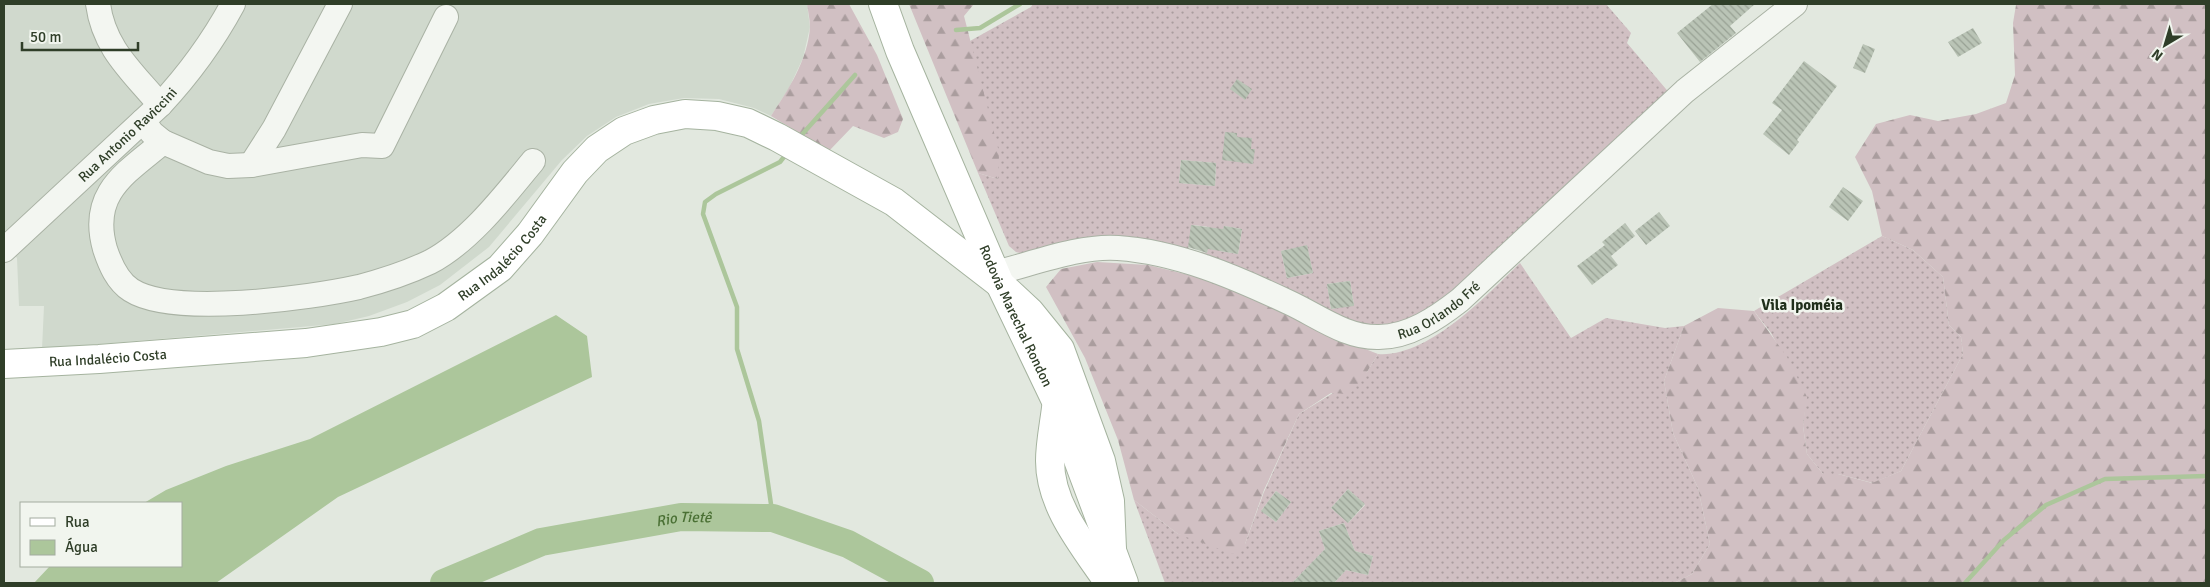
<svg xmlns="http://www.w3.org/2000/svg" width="2210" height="587" viewBox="0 0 2210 587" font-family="Signika,sans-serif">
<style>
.built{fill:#d0d9cd}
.grass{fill:url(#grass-dots);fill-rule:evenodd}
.forest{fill:url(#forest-firs)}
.water{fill:#acc69b}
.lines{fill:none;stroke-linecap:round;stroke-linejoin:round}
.stream{stroke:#acc69b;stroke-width:4.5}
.river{stroke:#acc69b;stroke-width:28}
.building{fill:url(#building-back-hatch)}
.minor-casing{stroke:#a9b2a4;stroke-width:26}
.major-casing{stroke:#a5b39f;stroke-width:30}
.minor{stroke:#f3f6f1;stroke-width:24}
.major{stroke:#fff;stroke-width:28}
.labels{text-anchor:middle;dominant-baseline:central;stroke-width:5;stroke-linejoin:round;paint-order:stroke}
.street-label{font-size:14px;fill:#2f3e28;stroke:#f1f5ee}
.neighbourhood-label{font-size:15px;font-weight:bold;fill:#202f1b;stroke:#f1f5ee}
.water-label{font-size:15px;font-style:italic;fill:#4a7034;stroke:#f1f5ee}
</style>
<defs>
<pattern id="grass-dots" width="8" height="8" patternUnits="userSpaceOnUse" patternTransform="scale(1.25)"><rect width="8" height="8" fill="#d1c0c3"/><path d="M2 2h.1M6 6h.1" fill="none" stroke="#aa9d9e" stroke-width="1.8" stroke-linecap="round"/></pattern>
<pattern id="forest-firs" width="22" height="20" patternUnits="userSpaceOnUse" patternTransform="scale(1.25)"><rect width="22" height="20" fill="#d1c0c3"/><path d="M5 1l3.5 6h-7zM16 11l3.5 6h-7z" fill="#aa9d9e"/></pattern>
<pattern id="building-back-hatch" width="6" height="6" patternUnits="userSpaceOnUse" patternTransform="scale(1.25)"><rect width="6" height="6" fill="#bac4b6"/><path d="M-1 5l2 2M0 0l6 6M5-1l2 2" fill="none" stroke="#98a194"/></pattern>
</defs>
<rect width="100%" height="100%" fill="#e2e8df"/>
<path class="built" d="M4 4H807L810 27 803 58 789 88 771 116 754 108 719 99 684 98 649 104 616 117 587 136 562 160 489 247 440 285 407 302 369 316 335 324 42 349 44 306H19L17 258 4 243Z"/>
<path class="grass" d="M1033 4H1606L1631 33 1627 43 1671 95 1434 315 1361 330 1218 264 1028 255 1016 252 1009 246 978 173 998 179 970 41 1031 7ZM1181 160 1216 163 1215 186 1179 183ZM1192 225 1210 227 1207 253 1188 251ZM1224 226 1242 229 1238 254 1220 251ZM1307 246 1313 273 1287 278 1281 251ZM1350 281 1354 305 1331 309 1327 284Z
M1882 236 1913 250 1943 277 1949 325 1961 337 1963 354 1901 471 1873 483 1838 474H1823L1807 454 1803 426 1806 397 1771 333 1754 311Z
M1520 263 1571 338 1606 318 1665 328 1684 326 1664 381 1673 433 1698 488 1710 544 1692 574 1674 583H1334L1346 570 1368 575 1373 556 1355 551 1344 523 1319 531 1325 549 1292 583H1165L1134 500 1178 534 1245 544 1264 492 1299 414 1367 372 1378 354C1428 358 1487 295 1520 263ZM1348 489 1365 505 1348 523 1331 508ZM1276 491 1291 502 1276 522 1261 511Z"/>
<path class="forest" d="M807 4H849L877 55 903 119 898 132 884 138 853 126 829 151 771 116C788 90 808 60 810 27 810 20 808 11 807 4Z
M909 4H974L964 16 999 152 998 179 978 173Z
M2018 4H2206V583H1674L1692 574 1710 544 1698 488 1673 433 1664 381 1684 326 1718 308 1754 311 1787 357 1807 397 1803 426 1807 454 1823 474H1838L1872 483 1901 471 1963 354 1961 337 1949 325 1943 277 1913 250 1882 236 1872 191 1855 157 1876 124 1910 115 1938 121 1976 114 2006 103 2015 75 2013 23 2016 5Z
M1097 262 1148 265 1222 283 1340 339 1378 354 1367 372 1350 394 1331 393 1299 414 1264 490 1245 544 1233 554 1178 534 1134 500 1118 440 1085 358 1046 287 1061 269Z"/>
<path class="water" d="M556 315 587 336 592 377 338 497 216 583H34L50 566H181V503H144L166 490 226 466 310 439Z"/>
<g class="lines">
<path class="stream" d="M956 30 980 28 1020 4
M798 139 855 75
M773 518 759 421 737 349V307L703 214 705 202 716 194 780 162 787 153
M1965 583 2004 540 2046 505 2105 479 2206 476"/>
<path class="river" id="s1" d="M444 583 541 542 681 517 773 518 848 544 920 583"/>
</g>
<path class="building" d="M1713 4H1755L1730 26 1736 33 1700 62 1677 33Z
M1973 28 1982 43 1958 57 1948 42Z
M1863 44 1875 49 1865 73 1853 68Z
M1804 61 1837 86 1797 140 1799 142 1789 155 1763 134 1782 110 1772 103Z
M1237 79 1252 89 1245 100 1230 89Z
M1225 132 1237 133V137L1252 138 1251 149H1255L1253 164 1222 160Z
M1181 160 1216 163 1215 186 1179 183Z
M1843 187 1863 201 1848 221 1829 207Z
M1659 212 1670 226 1646 245 1635 231Z
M1625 223 1635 236 1611 256 1618 265 1592 285 1577 266 1605 245 1602 242Z
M1191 225 1223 229 1224 226 1242 229 1238 254 1208 249 1207 253 1188 247Z
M1307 245 1313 273 1287 278 1281 251Z
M1350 281 1354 306 1331 309 1327 284Z
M1348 489 1365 504 1348 523 1331 508Z
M1276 491 1291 502 1276 522 1261 511Z
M1344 523 1355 551 1373 556 1368 575 1346 570 1334 583H1292L1325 549 1319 531Z"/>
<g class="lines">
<g class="minor-casing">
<g id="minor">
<path d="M98 4C104 49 133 72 160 105"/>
<path d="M143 121 152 133 163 142 209 162 228 166 251 165 362 145 382 146 446 17"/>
<path d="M163 142C126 173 89 193 105 249 110 264 117 281 131 290 173 317 310 298 359 287 382 281 409 272 430 262 470 241 505 195 533 161"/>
<path d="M251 165 274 129 340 4"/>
<path id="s2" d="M4 250 160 105C189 74 213 41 233 4"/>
<path id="s3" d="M995 273C1032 264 1081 245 1118 248 1177 252 1235 277 1288 302 1317 315 1345 338 1379 337 1409 337 1437 318 1460 300L1685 91 1795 4"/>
</g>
</g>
<g class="major-casing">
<g id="major">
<path id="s4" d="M883 4 900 51 1000 284 1056 401 1124 583"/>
<path id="s5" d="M4 364 99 359 306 343 381 332 413 324 446 307 500 268 530 234 575 172 597 149 624 131 654 120 685 114 717 116 748 123 777 137 894 202 1000 284 1030 312 1060 349 1101 461 1110 501 1112 549"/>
<path d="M1056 408C1054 425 1050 443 1050 461 1050 507 1085 547 1109 583"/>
</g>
</g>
<use href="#minor" class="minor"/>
<use href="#major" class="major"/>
</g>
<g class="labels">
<g class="street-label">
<text stroke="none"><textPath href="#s2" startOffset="169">Rua Antonio Raviccini</textPath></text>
<text stroke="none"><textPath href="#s5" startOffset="524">Rua Indalécio Costa</textPath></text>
<text stroke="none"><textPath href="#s3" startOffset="471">Rua Orlando Fré</textPath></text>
<text stroke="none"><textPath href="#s4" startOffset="339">Rodovia Marechal Rondon</textPath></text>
<text stroke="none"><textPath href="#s5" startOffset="104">Rua Indalécio Costa</textPath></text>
</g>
<g class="neighbourhood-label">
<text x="1802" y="305">Vila Ipoméia</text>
</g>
<g class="water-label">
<text stroke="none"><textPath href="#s1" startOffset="250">Rio Tietê</textPath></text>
</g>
</g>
<rect width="2210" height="587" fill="none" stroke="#2f3e28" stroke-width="10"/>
<rect x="20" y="502" width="162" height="65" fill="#f1f5ee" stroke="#a3ac9f"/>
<rect x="30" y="518" width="25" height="8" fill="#ffffff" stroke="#a3ac9f"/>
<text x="65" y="527" font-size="15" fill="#2f3e28">Rua</text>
<rect x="30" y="540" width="25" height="15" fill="#acc69b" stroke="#a3ac9f"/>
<text x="65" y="552" font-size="15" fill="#2f3e28">Água</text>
<g transform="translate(2165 45) rotate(218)" stroke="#f1f5ee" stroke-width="4" paint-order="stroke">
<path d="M0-4L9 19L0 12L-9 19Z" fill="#2f3e28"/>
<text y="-8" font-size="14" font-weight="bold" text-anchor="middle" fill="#2f3e28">N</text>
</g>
<path d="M22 42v8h116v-8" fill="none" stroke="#2f3e28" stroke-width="2.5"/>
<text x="30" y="42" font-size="15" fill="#2f3e28" stroke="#f1f5ee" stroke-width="4" paint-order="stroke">50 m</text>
</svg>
